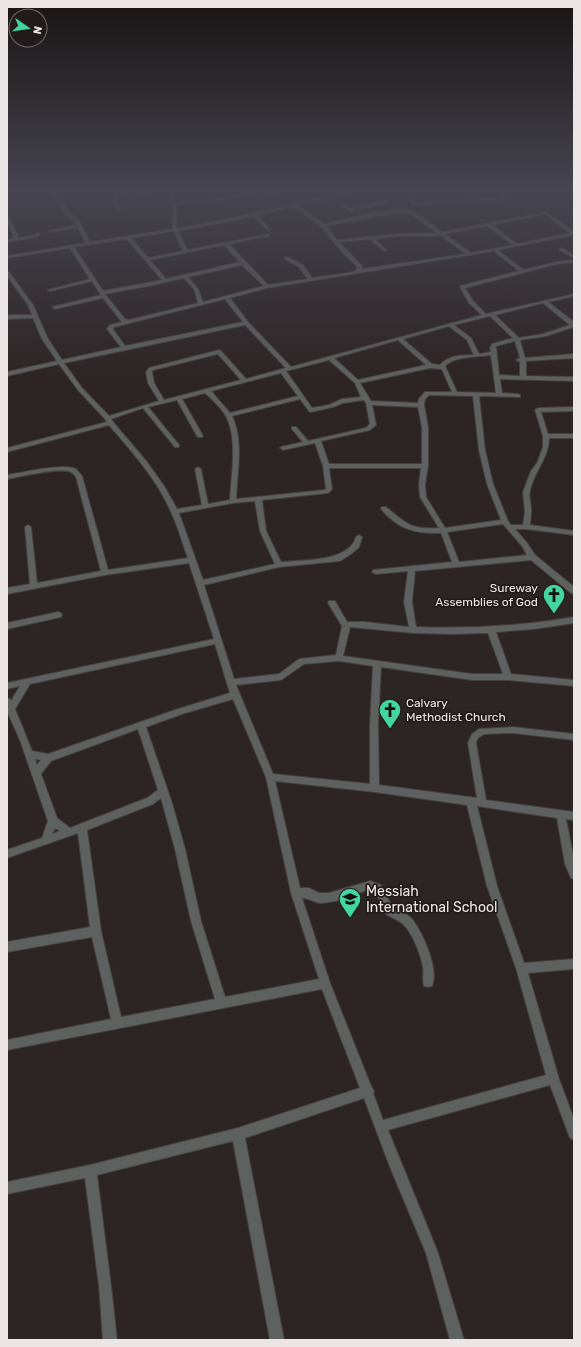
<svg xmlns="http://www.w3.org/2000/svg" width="581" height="1347" viewBox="0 0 581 1347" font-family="Rubik,sans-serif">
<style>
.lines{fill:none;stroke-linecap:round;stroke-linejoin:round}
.minor-casing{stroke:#483f3f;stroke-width:2}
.minor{fill:#5d615f;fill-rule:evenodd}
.labels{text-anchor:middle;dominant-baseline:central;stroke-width:3.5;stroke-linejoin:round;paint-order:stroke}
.poi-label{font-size:12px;fill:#ebe5e5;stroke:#231b1b;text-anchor:end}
.near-poi-label{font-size:14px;fill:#ebe5e5;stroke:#231b1b;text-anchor:start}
</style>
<rect width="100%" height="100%" fill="#2d2424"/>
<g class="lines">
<g class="minor-casing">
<path id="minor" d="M51 190H55L69 212 79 221 90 242 173 229 172 221 174 213 168 192 117 197 120 209 118 210 116 209 113 196 108 190H112L116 195 171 190 175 203 271 192 321 190 319 191 271 194 176 205C178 213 176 220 177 228 214 222 249 214 285 206 313 199 343 190 372 190L297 205 324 224C344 220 396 204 413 212 423 216 433 226 442 232L546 212 574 232V235L498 250 523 270 557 262 574 260V262L557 264 465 288 473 301 486 314 574 294V296L548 302 574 322V327L546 336 520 340 525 358 574 354V358L526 361V376L574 377V381L500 379 502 393 518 394 520 395V397L479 396 485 450 493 484 508 521 511 525H523L525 512 523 492 531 471 537 463 543 447V436L535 410 538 408 574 407V411L541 412 548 434H574V438H549C549 458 534 471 530 491 528 497 532 506 531 513 531 517 530 521 530 525L574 531V535L526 529H515L527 543 535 555 574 587V594L571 593 531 560 415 571 412 602 416 627C469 629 522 626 574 617V623L534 629 496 632 511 674 574 680V686L508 680H472L381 667 378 725 379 785 477 798 468 743 472 734 479 729 513 727 574 734V740L513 733 484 734 478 738 476 743 486 800 574 812V820L566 819 574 860V879L571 878 565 864 557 818 477 806 497 886 524 963 574 959V969L528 973 559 1079 574 1119V1140L570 1138 550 1085 388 1130 438 1253 464 1340H450L426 1253 390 1167 364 1098 245 1138 284 1340H270L233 1141 97 1175 111 1286 117 1340H103L99 1286 85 1178 7 1194V1182L90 1165 238 1128 360 1088 322 989 7 1050V1040L111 1019 92 937 7 952V942L90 927 78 833 7 858V850L42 838 48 821 20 740 7 711V698L10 699 11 701 20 686 7 689V683L214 639 189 563 105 575 7 594V588L30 584 25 527 28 525 31 527 37 583 101 571 76 477C75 475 73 473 71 472 60 467 20 477 7 479V475C22 473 62 463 76 469 78 471 80 474 82 476L108 570 188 558C182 543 178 526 171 512 157 479 132 452 109 425L7 452V448L107 422 105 419 78 390 59 364 7 376V372L57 361 42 339 33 318 7 319V315H32L28 305 7 276V272H9L33 305 48 339 62 360 121 347 107 329 110 325 122 322 103 298 55 309 52 307 101 295 92 281 50 291 48 290 90 279 70 248 7 258V256L86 243 78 228 50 232 48 231 77 225 75 222 65 214ZM293 206 321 226 343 253 358 267 354 272 312 278 303 265 287 257H285V259L299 267 308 279 268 285 229 244 269 236V234L187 250 178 231 222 223 254 216 268 231 270 230 258 215ZM394 213 411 214 437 233 397 234 337 240 326 226ZM545 214 570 233 517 244 492 225ZM487 226 513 245 471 253 445 234ZM174 231 183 251 148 258 131 238ZM440 235 466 254 362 269V266L339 242 370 239 384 251 386 250 375 239 397 236H433ZM127 239 162 280 103 291 74 247ZM224 245 240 262 166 279 150 260ZM494 251 519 271 460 286V287L469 303 482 315 291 367 248 322 230 298 267 288ZM242 265 264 286 203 302 198 289 188 277ZM184 278 194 289 198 303 129 320 125 319 105 294 148 286ZM225 299 243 322 125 346 113 329 114 327ZM543 303 570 325 543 334 519 338 495 315ZM490 316 513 338 492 344 490 348 491 352 479 354 471 338 454 325ZM245 325 286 368 246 379 221 351 219 350 149 368 146 372 148 383 159 401 109 416 82 388 64 363ZM449 326 467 340 474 355C462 355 448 355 440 365L432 364 403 339ZM398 340 426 365 358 380 334 358ZM515 341 520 358 516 360 520 362V376L499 375 496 346ZM218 354 241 380 164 400 154 383 152 372 153 370ZM491 355 496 393 457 392 445 366C454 356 478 357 491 355ZM329 360 355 383 361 397 342 399 329 405 312 408 286 371ZM430 368 442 369 452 392H425L419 399 418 403 371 401 360 383ZM281 373 298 396 230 413 211 391ZM205 393C212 399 219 406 224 413 239 435 231 475 230 500L208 504 201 469 198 467 195 469 202 505 177 509 164 486 147 462 113 422 111 419 143 408 175 447H179V445L148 407 177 400 197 436 198 437H202L203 436 182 399ZM429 395 473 396 479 450 487 484 501 520 445 528 426 497 425 484 428 466V427L424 405 425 399ZM300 399 309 411 311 412 333 407 343 403 364 400 366 403 370 424 366 428 308 441 296 427H292V429L303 442 281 447 280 448 283 450 315 443 323 466 326 489 324 490 236 499C237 472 244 441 232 416ZM372 405 418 407 422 427V464H329L321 441 370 430 376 425ZM329 468H421L419 484 420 497 439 528C411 530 407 524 386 507H382L381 509C398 529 415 534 441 533L452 562 373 570 372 572 376 574 408 571 404 602 409 627 365 622H347L335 601H329L328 603 342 626 336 655 299 659 279 674 234 679 204 585 279 567 340 561 351 554 359 547 362 537 359 535 356 537C349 562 303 560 281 562L266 531 262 500 328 493 332 489ZM255 501 260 531 275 564 203 580 179 513 233 503ZM503 524 522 546 527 555 459 562 447 532ZM350 627 413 633 453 634 488 633 503 674H472L343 656ZM215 644 230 693 178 709 48 754 32 751 15 709 30 684ZM339 661 373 666 370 725V784L273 774 236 685 281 680 304 664ZM233 699 266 777 291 893 319 979 225 997 201 921 185 849 172 803 146 727 182 714ZM138 729 158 790 147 798 70 828 57 818 41 774 51 761ZM35 759 41 760 37 765ZM275 781 375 792 467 805 487 886 516 968 546 1075 383 1120 373 1093 374 1091 371 1086 330 983 302 898C309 898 314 902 320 903 337 903 355 894 370 889L375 891 387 915C393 918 398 920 403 924 412 932 421 955 423 967 424 973 422 979 424 986L428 987 432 986C439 969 423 933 412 919 407 914 400 911 393 909L381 885 370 881 329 893H319L309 888H300ZM161 798 175 849 191 921 215 999 121 1017 101 931 87 830 153 804ZM55 828 60 831 52 834Z
M405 190H409L414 201 417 203 503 197 498 190H502L508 198 506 199 416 205 410 203Z
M386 201 388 202V203L353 210 354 211 352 212 338 204 342 203 349 208Z
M7 215 9 216 19 238 34 235 38 233 40 234 37 237 7 242V240L14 238 7 221Z
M562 248 574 255V258L560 250V249Z
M58 612 61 613 62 615 61 617 7 629V623Z"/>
</g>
<use href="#minor" class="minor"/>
</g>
<linearGradient id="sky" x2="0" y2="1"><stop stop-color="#191414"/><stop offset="0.5" stop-color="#464550"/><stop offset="1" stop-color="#464550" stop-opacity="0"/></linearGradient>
<rect width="581" height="379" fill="url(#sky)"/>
<defs>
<g id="church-pin" transform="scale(1.15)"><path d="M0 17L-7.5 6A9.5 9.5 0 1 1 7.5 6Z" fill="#42d4a1" stroke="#231b1b"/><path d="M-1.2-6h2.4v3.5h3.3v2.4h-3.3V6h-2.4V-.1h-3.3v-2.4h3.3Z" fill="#111"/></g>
<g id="school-pin" transform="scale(1.15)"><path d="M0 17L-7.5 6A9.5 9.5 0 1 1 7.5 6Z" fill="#42d4a1" stroke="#231b1b"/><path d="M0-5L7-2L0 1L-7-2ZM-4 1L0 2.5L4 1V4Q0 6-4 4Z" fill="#111"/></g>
</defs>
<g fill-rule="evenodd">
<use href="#church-pin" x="554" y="595"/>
<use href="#church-pin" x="390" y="710"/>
<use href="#school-pin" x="350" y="899"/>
</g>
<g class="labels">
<g class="poi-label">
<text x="538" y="588">Sureway<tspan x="538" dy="14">Assemblies of God</tspan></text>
<text x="406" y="703" text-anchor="start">Calvary<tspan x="406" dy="14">Methodist Church</tspan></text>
</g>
<g class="near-poi-label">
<text x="366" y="891">Messiah<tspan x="366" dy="16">International School</tspan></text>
</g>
</g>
<rect width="581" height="1347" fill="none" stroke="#ebe5e5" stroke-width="16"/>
<g transform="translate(28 28) rotate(103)"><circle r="19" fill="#231b1b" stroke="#736c6c"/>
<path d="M0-3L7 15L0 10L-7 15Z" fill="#42d4a1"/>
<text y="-6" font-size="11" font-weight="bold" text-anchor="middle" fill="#ebe5e5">N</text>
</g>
</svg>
